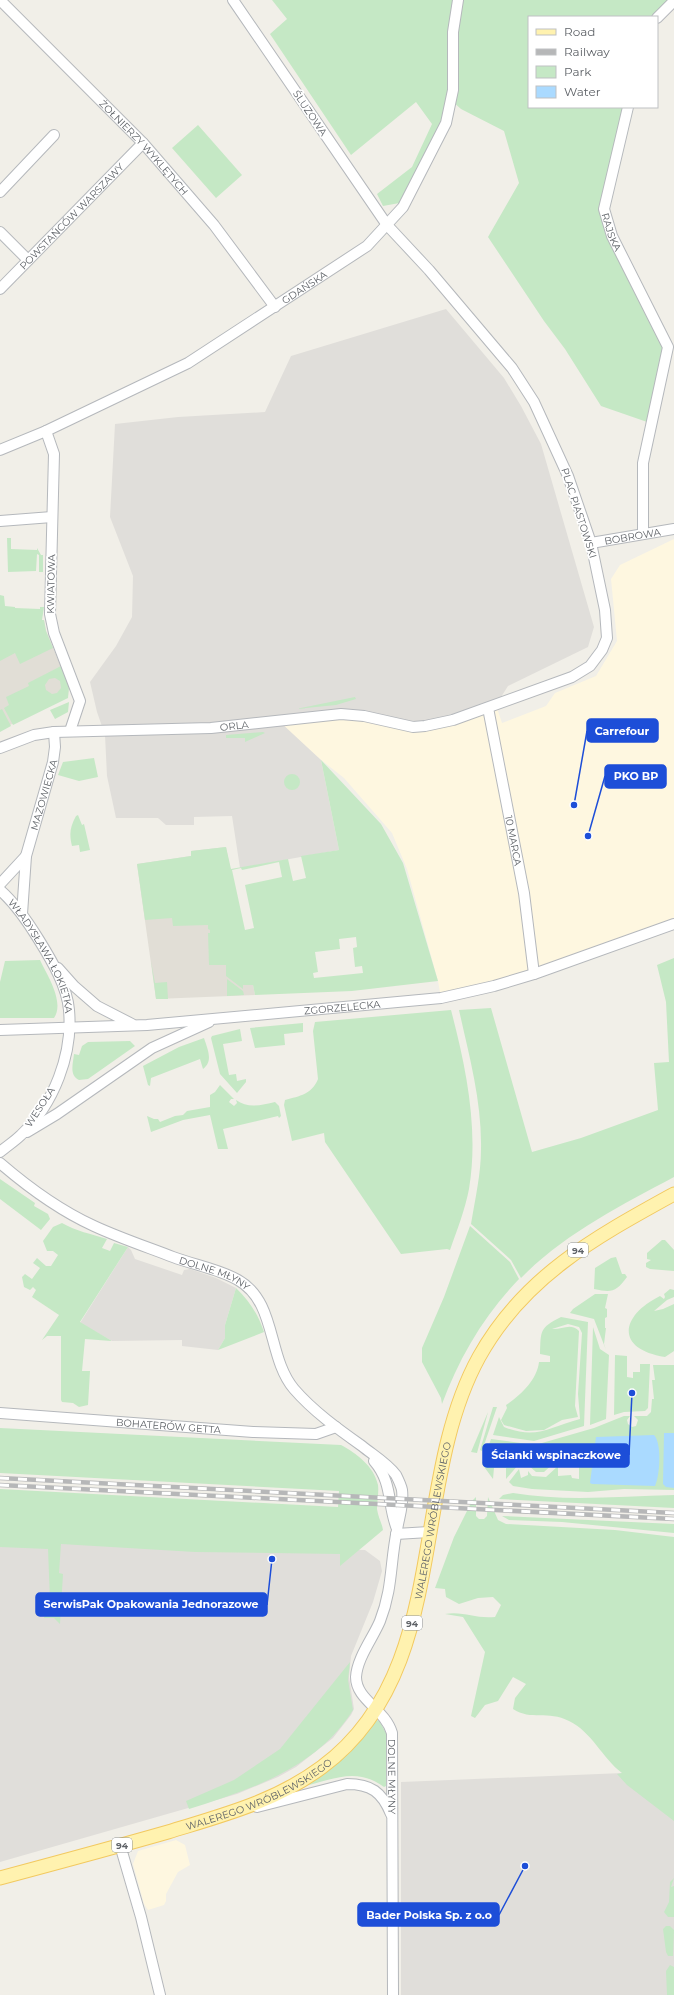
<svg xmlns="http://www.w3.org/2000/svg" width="674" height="1995" viewBox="0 0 674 1995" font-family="Montserrat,sans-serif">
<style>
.commercial{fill:#fef7e0}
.industrial{fill:#e0deda}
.education{fill:#e1ded6}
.green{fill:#c5e8c5;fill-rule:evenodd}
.water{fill:#aadaff}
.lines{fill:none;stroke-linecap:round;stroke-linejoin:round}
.minor-casing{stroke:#b5b8bc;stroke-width:12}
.major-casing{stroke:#f2c960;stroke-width:15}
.minor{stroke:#fff;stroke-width:10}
.major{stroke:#fff2af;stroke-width:13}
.rail-casing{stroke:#b6b7b8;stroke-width:4.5}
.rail{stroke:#fff;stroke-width:3;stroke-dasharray:9;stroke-linecap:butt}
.labels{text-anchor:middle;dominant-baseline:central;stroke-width:3.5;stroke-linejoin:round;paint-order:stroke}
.shield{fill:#fff;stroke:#8f9295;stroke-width:1}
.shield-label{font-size:9px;font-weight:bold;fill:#5f6368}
.street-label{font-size:10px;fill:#5f6368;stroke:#fff}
.leader{fill:none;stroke:#1d4ed8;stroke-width:1.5}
.callout-dot{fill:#1d4ed8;stroke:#fff;stroke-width:1.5}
.callout{fill:#1d4ed8;stroke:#1d4ed8;stroke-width:1.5}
.callout-label{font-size:11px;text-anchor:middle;font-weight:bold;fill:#fff}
</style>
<rect width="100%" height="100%" fill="#f1efe8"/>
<path class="commercial" d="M674 539V924L608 949 441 998 438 981 407 869 392 833 344 778 301 744 278 721 496 705 502 723 546 706 555 693 596 676 617 641 611 579 620 565Z
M176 1840 185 1845 190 1865 178 1872 166 1894V1901L164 1905 148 1910 144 1904 133 1864 138 1851Z"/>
<path class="industrial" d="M446 309 504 378 521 406 541 444 594 627 588 647 508 686 496 705 425 726 367 716 279 721 321 760 339 850 240 868 232 816 194 817V825H166L158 818H116L107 776 105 735 97 712 90 682 116 646 132 617 133 576 110 517 115 424 178 417 265 412 291 356Z
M128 1247 131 1250 135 1259 182 1275 184 1270 190 1269 216 1278 236 1288 225 1325V1338L218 1350 182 1346V1340L112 1341 80 1323Z
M0 1541 365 1550 380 1561 382 1571 373 1602 351 1656 349 1677 354 1709 351 1715 333 1738 296 1767 278 1777 237 1794 0 1862Z
M623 1773 674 1818V1995H401V1782Z"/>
<path class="education" d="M44 620 46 631 69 686 68 696 0 730V621L4 633Z
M226 847 255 995 156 999 137 864 191 856V851Z"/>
<path class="green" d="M272 0H674L657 17H529V107H628L604 209 668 347 650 423 601 406 565 349 544 321 488 237 519 183 504 131 461 109 452 101 405 202 383 206 377 194 412 167 432 124 416 102 351 155 270 34 287 19Z
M198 125 242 175 216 198 172 148Z
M7 538H11V549L37 550V548L41 555H43V572H39V555L37 554 36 571 8 572Z
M0 595 4 596 5 606 15 607V608L40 609V607H44L42 620H44L46 631 53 648 20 664 15 653 0 661Z
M61 666 69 686 68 698 13 725 4 708 9 705 6 697 29 686 28 683ZM55 678 60 681 61 688 57 693 52 694 46 690 45 685 49 679Z
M355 697 356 699 336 705 296 709Z
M69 702 68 712 55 719 50 710Z
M2 709 11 726 0 732V710Z
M263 732 265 733 245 742V738H226V735Z
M94 758 98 777 79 781 58 775 63 762Z
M321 760 381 824 403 863 438 981 352 991 255 995 253 985H243V989L226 976V965H209L208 933H210V930L208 929V925L173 926 172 918 145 920 137 864 191 856V851L226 847 231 869 288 859 293 881 306 878 301 856 339 850ZM279 862 282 877 245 885 254 928 245 930 232 870 241 868 242 870ZM356 937 357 947 353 948 355 967 362 966 363 973 314 978 313 973 318 972 315 952 340 949 339 939Z
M284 782a8 8 0 1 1 16 0a8 8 0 1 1-16 0Z
M78 815 82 825 84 824 90 850 80 852 79 845 72 846C69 834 70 827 76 816Z
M674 958V1177C620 1206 564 1234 521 1278L511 1260 471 1224C475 1199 481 1174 481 1149 482 1102 469 1055 459 1010L491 1008 532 1152 581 1138 658 1110 654 1063 669 1062 666 1002 657 965Z
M40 960C47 975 65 1002 54 1018H0V982L5 961Z
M151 961 155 983 167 982 168 999H156Z
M227 979 243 991 244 995 227 996Z
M451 1010C466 1067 479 1130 469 1189 465 1210 457 1230 450 1250L447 1249 401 1254 325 1142 324 1133 292 1141 284 1105 285 1100C300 1096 312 1094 318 1079L313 1031 315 1022Z
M303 1023V1032L284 1034 285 1045 255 1048 250 1028Z
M240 1029 242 1041 223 1044 229 1075 236 1074 237 1081 246 1079V1082L237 1093 220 1074 211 1038 212 1036Z
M204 1038C207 1048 214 1061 203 1069L200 1059 151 1078 150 1086 148 1085 143 1066 179 1047Z
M130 1041 135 1046 88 1079 79 1080C69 1075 73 1064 74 1054L79 1055 82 1046 88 1042Z
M220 1085 234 1099H231L229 1102 234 1106 237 1103 236 1100C248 1109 262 1105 275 1102L279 1106 281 1116 279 1118 278 1116 223 1129 228 1149H218L210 1115 183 1120 151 1132 147 1116 154 1119H158L160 1122 175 1116 183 1115 187 1111 210 1107V1095L215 1092Z
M0 1179 35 1203 34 1206 48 1214 50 1219 41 1230 0 1199Z
M62 1223C76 1231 91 1234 107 1239L102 1248 110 1251 114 1243 128 1247 80 1322 112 1341 85 1339 82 1371H90L88 1405 79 1407 73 1403 62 1402 61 1400V1336H47L42 1340 59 1315 32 1297 36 1290 33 1287 30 1290 24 1287 22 1277 25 1274 32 1279 40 1268 33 1263 37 1258 46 1266H51L58 1255 53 1251H47L43 1241 53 1227Z
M470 1226 510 1262 519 1279C484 1315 459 1358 442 1404L441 1398 422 1362V1348L444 1297Z
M662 1240H665L674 1250V1271L650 1269 646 1267V1263L651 1260 647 1259V1253Z
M616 1257 622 1274H625L627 1277C616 1292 612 1293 594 1289L595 1268 611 1258Z
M236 1288C250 1302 258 1314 264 1332L218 1350 225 1338V1325Z
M670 1289 674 1290V1297L667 1300 654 1311 663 1309 674 1304V1351L665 1357C615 1349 620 1316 660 1296L664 1299 665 1297 664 1294Z
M595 1294H608L605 1308 607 1309V1317L605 1318V1328H606L604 1344 606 1350 594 1319 570 1313 573 1309Z
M561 1317 588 1322 584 1426 534 1441 493 1435 499 1417 504 1427C537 1440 549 1427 580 1419L578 1394 582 1333 579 1327 568 1324 552 1329C561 1330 571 1322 579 1331L575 1406 578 1417 562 1420 544 1430 526 1431 504 1425 501 1420 507 1408 506 1405C521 1395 537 1380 539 1362H550V1356L540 1354C541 1331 539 1328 561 1317Z
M593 1327 600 1349 609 1355 606 1419 590 1425Z
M615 1355 627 1356V1377L633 1378V1372H640V1364H650L648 1408 645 1411 624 1412 614 1415Z
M653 1365H674V1490L624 1489 588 1492 532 1489 513 1486 509 1482 519 1469 521 1478 528 1475V1471L532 1476 546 1477 558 1466V1476L571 1475 572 1478 579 1479V1463L555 1462 544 1472H536L528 1465 519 1464 506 1479V1468H494L493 1479 482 1464 491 1439 535 1445 594 1428 624 1416H630L627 1420 628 1424 632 1427 636 1426 638 1420 634 1416H647L651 1412 652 1399H654L652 1380H655Z
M493 1407H497L482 1451 480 1450Z
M488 1412 477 1453 471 1452Z
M0 1428 341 1445C356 1453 374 1466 378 1485 379 1493 377 1501 377 1509 378 1517 382 1523 383 1530L340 1566V1554L195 1552 61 1544 59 1573 63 1574 60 1624 54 1618H44L50 1600 48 1549 0 1547V1489L338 1507 339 1491 0 1473Z
M513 1493C566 1502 621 1496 674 1495V1508L499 1499 503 1495Z
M476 1497V1516L479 1519H484L487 1516 488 1497 498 1520 506 1524 615 1530 674 1537V1821L627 1785 617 1774 622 1773C602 1758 592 1732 569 1721 548 1710 531 1721 513 1709L515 1698 526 1684 513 1677 498 1701 485 1705 475 1718 471 1716 485 1652 463 1617 445 1614C464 1611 475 1619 495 1617L501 1605 493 1597 478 1598 459 1604 446 1597 445 1589 435 1588 454 1537 472 1501Z
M502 1516 674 1524V1533L562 1522 509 1520Z
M350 1662 348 1680 353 1710C317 1768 250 1790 189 1809L186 1801 234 1780 280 1749Z
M377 1720 380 1722 386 1733V1786L384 1787C357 1767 334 1779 305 1786L333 1767Z
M674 1878 671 1887 674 1886V1917H668L664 1912 669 1902 670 1882Z
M666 1926H670L674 1930 673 1956H668L666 1952 663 1929Z
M670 1965 674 1967V1995H667L666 1971Z"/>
<path class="water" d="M664 1433H674V1488L666 1487 663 1484Z
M654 1435C662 1443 660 1476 655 1486L592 1484 590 1483 596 1437Z"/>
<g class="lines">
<g class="minor-casing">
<g id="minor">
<path id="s1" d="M0 0 143 143 214 225 275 307"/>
<path d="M657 18 674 1"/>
<path id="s2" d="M628 107 604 209 612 236 668 347 643 463V533"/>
<path d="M0 192 54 135"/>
<path d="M0 232 28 260"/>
<path id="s3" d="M0 289 143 143"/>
<path d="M46 431 54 454 50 614 54 633 80 701 70 731"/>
<path id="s4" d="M0 450 46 431 188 363 367 246 403 207 446 123 453 90V32L458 0"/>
<path d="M0 521 52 517"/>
<path id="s5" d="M591 543 674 529"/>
<path id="s6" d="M488 708 524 893 534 974"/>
<path id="s7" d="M0 748 34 735 54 732 211 728 341 714 364 716 413 727 425 726 453 720 572 677 590 666 602 650 607 638 605 610 591 543 568 476 534 402 512 368 429 270 387 225 233 0"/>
<path d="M0 884 26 856"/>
<path id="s8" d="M0 890C16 904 28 922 39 940 52 961 67 986 69 1010 73 1054 54 1104 21 1135 15 1141 7 1146 0 1152"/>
<path id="s9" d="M22 914 26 856 53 762 55 747 54 732"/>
<path d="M58 968 74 986 97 1006 132 1024"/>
<path id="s10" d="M0 1030 147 1025 441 998 494 986 534 974 674 924"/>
<path d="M27 1132 57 1114 152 1048 209 1022"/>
<path id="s11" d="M0 1163C29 1188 59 1210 94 1226 120 1238 147 1247 173 1257 194 1265 219 1269 238 1280 277 1302 267 1357 294 1389 313 1411 338 1429 362 1446 373 1455 387 1463 396 1475 398 1479 401 1485 402 1490 404 1505 399 1516 397 1530 390 1562 393 1588 380 1621 373 1638 357 1658 356 1677 356 1700 385 1709 392 1733L393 1995"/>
<path id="s12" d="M0 1413 253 1432 316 1434 336 1427"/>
<path d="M374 1461C393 1483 387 1504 397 1529"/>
<path d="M396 1534 429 1532"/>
<path d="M257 1807 347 1784C371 1784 382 1792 391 1814"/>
<path d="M120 1845 141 1917 160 1995"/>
</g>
</g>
<g class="major-casing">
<g id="major">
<path id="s13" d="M0 1878C56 1863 112 1848 168 1832 223 1815 275 1802 322 1767 452 1671 408 1486 479 1357 524 1276 596 1237 674 1194"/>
</g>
</g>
<use href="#minor" class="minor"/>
<use href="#major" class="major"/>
<g class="rail-casing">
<path id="rail" d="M0 1478 674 1513
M0 1485 674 1519"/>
</g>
<use href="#rail" class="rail"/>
</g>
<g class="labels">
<g class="shield">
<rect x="568" y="1243" width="20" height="14" rx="3"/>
<rect x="402" y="1616" width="20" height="14" rx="3"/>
<rect x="112" y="1838" width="20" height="14" rx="3"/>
</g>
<g class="shield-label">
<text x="578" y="1250">94</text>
<text x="412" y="1623">94</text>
<text x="122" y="1845">94</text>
</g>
<g class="street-label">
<text transform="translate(310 113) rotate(56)">ŚLUZOWA</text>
<text stroke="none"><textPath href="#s1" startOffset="206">ŻOŁNIERZY WYKLĘTYCH</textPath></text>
<text stroke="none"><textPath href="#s3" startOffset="102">POWSTAŃCÓW WARSZAWY</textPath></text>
<text stroke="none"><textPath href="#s2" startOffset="129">RAJSKA</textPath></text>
<text stroke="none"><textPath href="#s4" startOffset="346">GDAŃSKA</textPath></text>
<text transform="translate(579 513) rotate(72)">PLAC PIASTOWSKI</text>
<text stroke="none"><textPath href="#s5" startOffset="42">BOBROWA</textPath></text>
<text transform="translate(51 584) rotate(-89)">KWIATOWA</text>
<text stroke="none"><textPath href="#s7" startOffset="237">ORLA</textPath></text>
<text stroke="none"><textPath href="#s9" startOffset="122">MAZOWIECKA</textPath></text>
<text stroke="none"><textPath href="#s6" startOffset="135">10 MARCA</textPath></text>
<text stroke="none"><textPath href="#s8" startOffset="79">WŁADYSŁAWA ŁOKIETKA</textPath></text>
<text stroke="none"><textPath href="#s10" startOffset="343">ZGORZELECKA</textPath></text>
<text transform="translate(40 1107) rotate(-57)">WESOŁA</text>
<text stroke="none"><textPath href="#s11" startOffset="243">DOLNE MŁYNY</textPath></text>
<text stroke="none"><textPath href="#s12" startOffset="169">BOHATERÓW GETTA</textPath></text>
<text stroke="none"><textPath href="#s13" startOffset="620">WALEREGO WRÓBLEWSKIEGO</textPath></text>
<text stroke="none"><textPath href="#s11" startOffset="849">DOLNE MŁYNY</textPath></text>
<text stroke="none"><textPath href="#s13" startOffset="273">WALEREGO WRÓBLEWSKIEGO</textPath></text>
</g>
</g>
<path class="leader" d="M574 805L587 731M588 836L605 776M632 1393L629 1455M272 1559L267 1605M525 1866L499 1915"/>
<g class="callout-dot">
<circle cx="574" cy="805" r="4"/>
<circle cx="588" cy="836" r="4"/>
<circle cx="632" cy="1393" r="4"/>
<circle cx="272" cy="1559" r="4"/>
<circle cx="525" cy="1866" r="4"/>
</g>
<g class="callout">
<rect x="587" y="719" width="71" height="23" rx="4"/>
<rect x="605" y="765" width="61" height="23" rx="4"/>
<rect x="483" y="1444" width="146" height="23" rx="4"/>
<rect x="36" y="1593" width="231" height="23" rx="4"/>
<rect x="358" y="1903" width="141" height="23" rx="4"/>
</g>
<g class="callout-label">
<text x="622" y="735">Carrefour</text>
<text x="636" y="780">PKO BP</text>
<text x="556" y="1459">Ścianki wspinaczkowe</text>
<text x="151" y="1608">SerwisPak Opakowania Jednorazowe</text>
<text x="429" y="1919">Bader Polska Sp. z o.o</text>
</g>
<rect x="528" y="16" width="130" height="92" fill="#ffffff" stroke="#bfc1c3"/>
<rect x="536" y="29" width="20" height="6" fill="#fff2af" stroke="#bfc1c3"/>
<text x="564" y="36" font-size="12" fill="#5f6368">Road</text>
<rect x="536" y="49" width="20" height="6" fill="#b6b7b8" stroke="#bfc1c3"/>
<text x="564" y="56" font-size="12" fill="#5f6368">Railway</text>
<rect x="536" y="66" width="20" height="12" fill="#c5e8c5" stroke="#bfc1c3"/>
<text x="564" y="76" font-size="12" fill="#5f6368">Park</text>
<rect x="536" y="86" width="20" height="12" fill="#aadaff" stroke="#bfc1c3"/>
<text x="564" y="96" font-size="12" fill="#5f6368">Water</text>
</svg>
